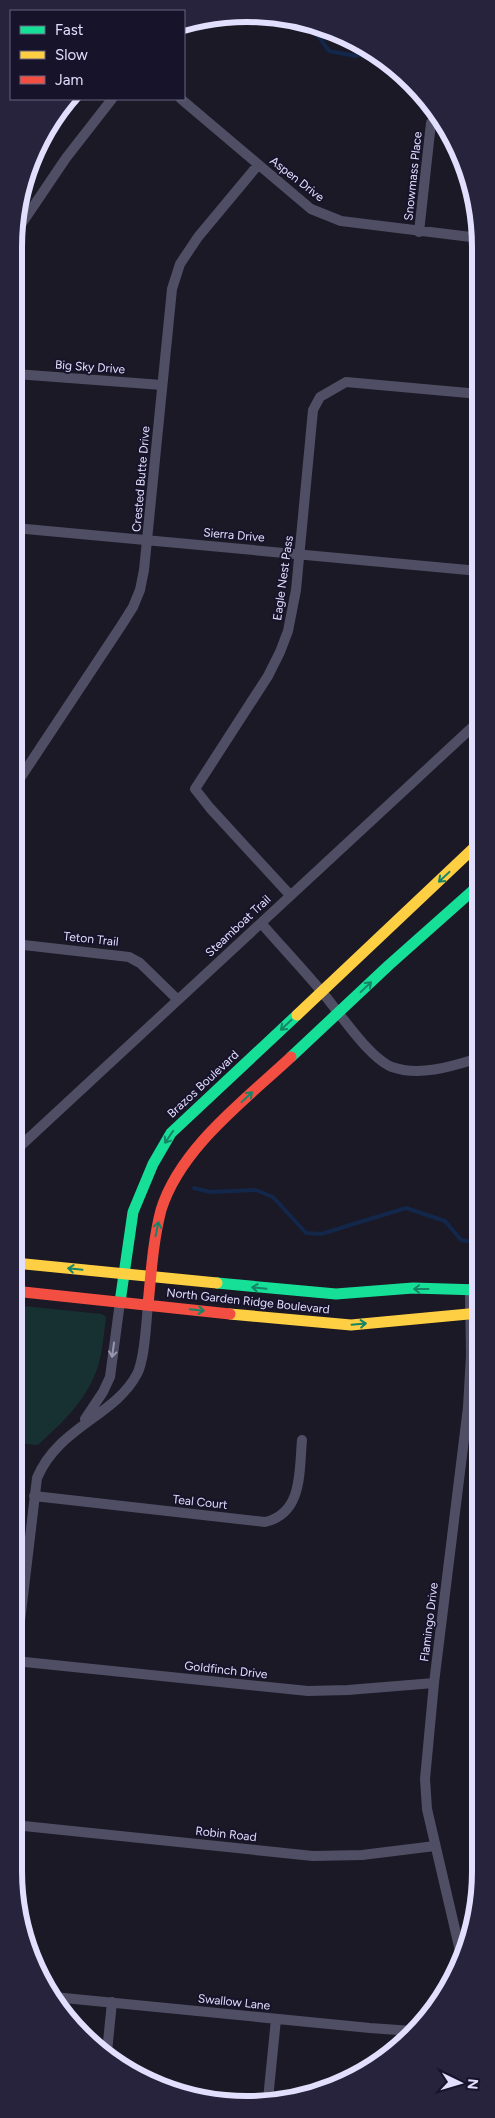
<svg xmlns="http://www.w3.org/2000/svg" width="495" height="2118" viewBox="0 0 495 2118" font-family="Figtree,sans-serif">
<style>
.green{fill:#173032}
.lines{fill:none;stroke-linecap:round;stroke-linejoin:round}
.stream{stroke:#13274b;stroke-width:4}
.street{stroke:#504e65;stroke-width:10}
.fast{stroke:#16e098;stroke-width:11}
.slow{stroke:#ffcf43;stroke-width:11}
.jam{stroke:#f24e42;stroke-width:11}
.oneway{stroke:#168467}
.oneway2{stroke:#9996b1}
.labels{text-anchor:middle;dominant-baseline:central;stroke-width:4;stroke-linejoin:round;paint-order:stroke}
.street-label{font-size:12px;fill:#e2defd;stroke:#17132b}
.rim{fill:none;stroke:#e2defd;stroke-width:6}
</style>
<rect width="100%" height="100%" fill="#1a1925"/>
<path class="green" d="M14 1305 102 1314 106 1317C104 1332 103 1348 99 1363 89 1398 64 1421 38 1445L14 1443Z"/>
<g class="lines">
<path class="stream" d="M311 26 329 51 356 56 369 51
M194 1188 210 1192 256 1190 273 1197 306 1233 321 1234 406 1208 445 1221 461 1240 479 1243"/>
<path class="street" d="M181 99 311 209 341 221 479 238
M16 232 66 158 112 99
M419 232 431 123
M16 374 162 385
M15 528 479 571
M15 786 121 626 133 607 140 590 144 570 172 289 180 264 198 237 258 165
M290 895 210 808 195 789 268 676 280 652 288 631 296 590 313 410 320 397 346 382 479 394
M261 923C281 946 302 968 322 992 339 1012 369 1058 392 1067 420 1077 453 1066 479 1058
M15 944 129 957 140 963 177 999
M15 1151 479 721
M85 1419 103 1392 110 1377 120 1302
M465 1433 479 1435
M34 1496 265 1522C303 1513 299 1472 302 1440
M15 1661 308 1691 348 1690 434 1683
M14 1672 37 1478C58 1427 115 1416 137 1374 145 1359 146 1323 148 1305
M14 1825 313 1856 362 1855 435 1846
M461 1955 427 1809 425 1779 434 1683 468 1407 471 1355 470 1289
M54 1997 370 2028 412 2031
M107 2052 112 2002
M268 2099 276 2019"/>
<path class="fast" d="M291 1057 389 965 479 885
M217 1283 336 1294 413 1288 479 1290
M120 1302 133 1212 153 1164 171 1133 297 1015"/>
<path class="slow" d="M297 1015 479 843
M15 1263 217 1283
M230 1314 351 1325 479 1313"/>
<path class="jam" d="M14 1291 230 1314
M148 1305C151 1274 153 1241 161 1210 180 1148 245 1100 291 1057"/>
</g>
<defs><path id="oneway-shaft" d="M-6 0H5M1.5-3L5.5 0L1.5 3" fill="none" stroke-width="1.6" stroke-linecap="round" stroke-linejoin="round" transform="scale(1.25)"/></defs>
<g class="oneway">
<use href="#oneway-shaft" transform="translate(444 877) rotate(137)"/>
<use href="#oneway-shaft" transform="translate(366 987) rotate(-43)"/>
<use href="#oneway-shaft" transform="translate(286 1025) rotate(137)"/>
<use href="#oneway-shaft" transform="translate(247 1097) rotate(-43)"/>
<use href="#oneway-shaft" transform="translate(169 1137) rotate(124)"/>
<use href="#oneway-shaft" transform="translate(157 1229) rotate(-78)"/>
<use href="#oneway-shaft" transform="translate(75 1269) rotate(-174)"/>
<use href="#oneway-shaft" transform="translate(259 1288) rotate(-174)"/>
<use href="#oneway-shaft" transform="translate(421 1289) rotate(-180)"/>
<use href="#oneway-shaft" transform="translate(197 1310) rotate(6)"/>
<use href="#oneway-shaft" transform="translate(359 1324) rotate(-5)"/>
</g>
<use class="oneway2" href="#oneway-shaft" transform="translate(113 1350) rotate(98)"/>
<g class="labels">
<g class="street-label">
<text transform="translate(413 176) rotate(-84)">Snowmass Place</text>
<text transform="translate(297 179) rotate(38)">Aspen Drive</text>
<text transform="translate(90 367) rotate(4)">Big Sky Drive</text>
<text transform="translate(141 479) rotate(-85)">Crested Butte Drive</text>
<text transform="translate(234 535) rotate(5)">Sierra Drive</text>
<text transform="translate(283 578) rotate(-82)">Eagle Nest Pass</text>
<text transform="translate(238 926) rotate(-43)">Steamboat Trail</text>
<text transform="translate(91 939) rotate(6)">Teton Trail</text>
<text transform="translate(203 1084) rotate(-43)">Brazos Boulevard</text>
<text transform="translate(248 1301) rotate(6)">North Garden Ridge Boulevard</text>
<text transform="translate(200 1502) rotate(6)">Teal Court</text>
<text transform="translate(429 1622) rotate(-83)">Flamingo Drive</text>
<text transform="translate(226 1670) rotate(6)">Goldfinch Drive</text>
<text transform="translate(226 1834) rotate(6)">Robin Road</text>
<text transform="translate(234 2002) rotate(6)">Swallow Lane</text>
</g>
</g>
<path d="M0 0H495V2118H0ZM247 22H247A225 225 0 0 1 472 247V1871A225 225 0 0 1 247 2096H247A225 225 0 0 1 22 1871V247A225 225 0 0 1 247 22Z" fill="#27233c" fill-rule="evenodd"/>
<path class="rim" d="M247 22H247A225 225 0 0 1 472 247V1871A225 225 0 0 1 247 2096H247A225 225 0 0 1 22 1871V247A225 225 0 0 1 247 22Z"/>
<rect x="10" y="10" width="175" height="90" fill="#17132b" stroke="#68647f"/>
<rect x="20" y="26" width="25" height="8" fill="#16e098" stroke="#68647f"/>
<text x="55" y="35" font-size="15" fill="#e2defd">Fast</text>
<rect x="20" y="51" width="25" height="8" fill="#ffcf43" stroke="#68647f"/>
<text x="55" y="60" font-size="15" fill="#e2defd">Slow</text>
<rect x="20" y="76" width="25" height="8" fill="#f24e42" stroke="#68647f"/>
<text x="55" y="85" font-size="15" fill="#e2defd">Jam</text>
<g transform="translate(460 2083) rotate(95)" stroke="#17132b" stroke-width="4" paint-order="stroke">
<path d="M0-4L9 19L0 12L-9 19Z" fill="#e2defd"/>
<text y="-8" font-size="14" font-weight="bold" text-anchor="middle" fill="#e2defd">N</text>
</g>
</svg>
